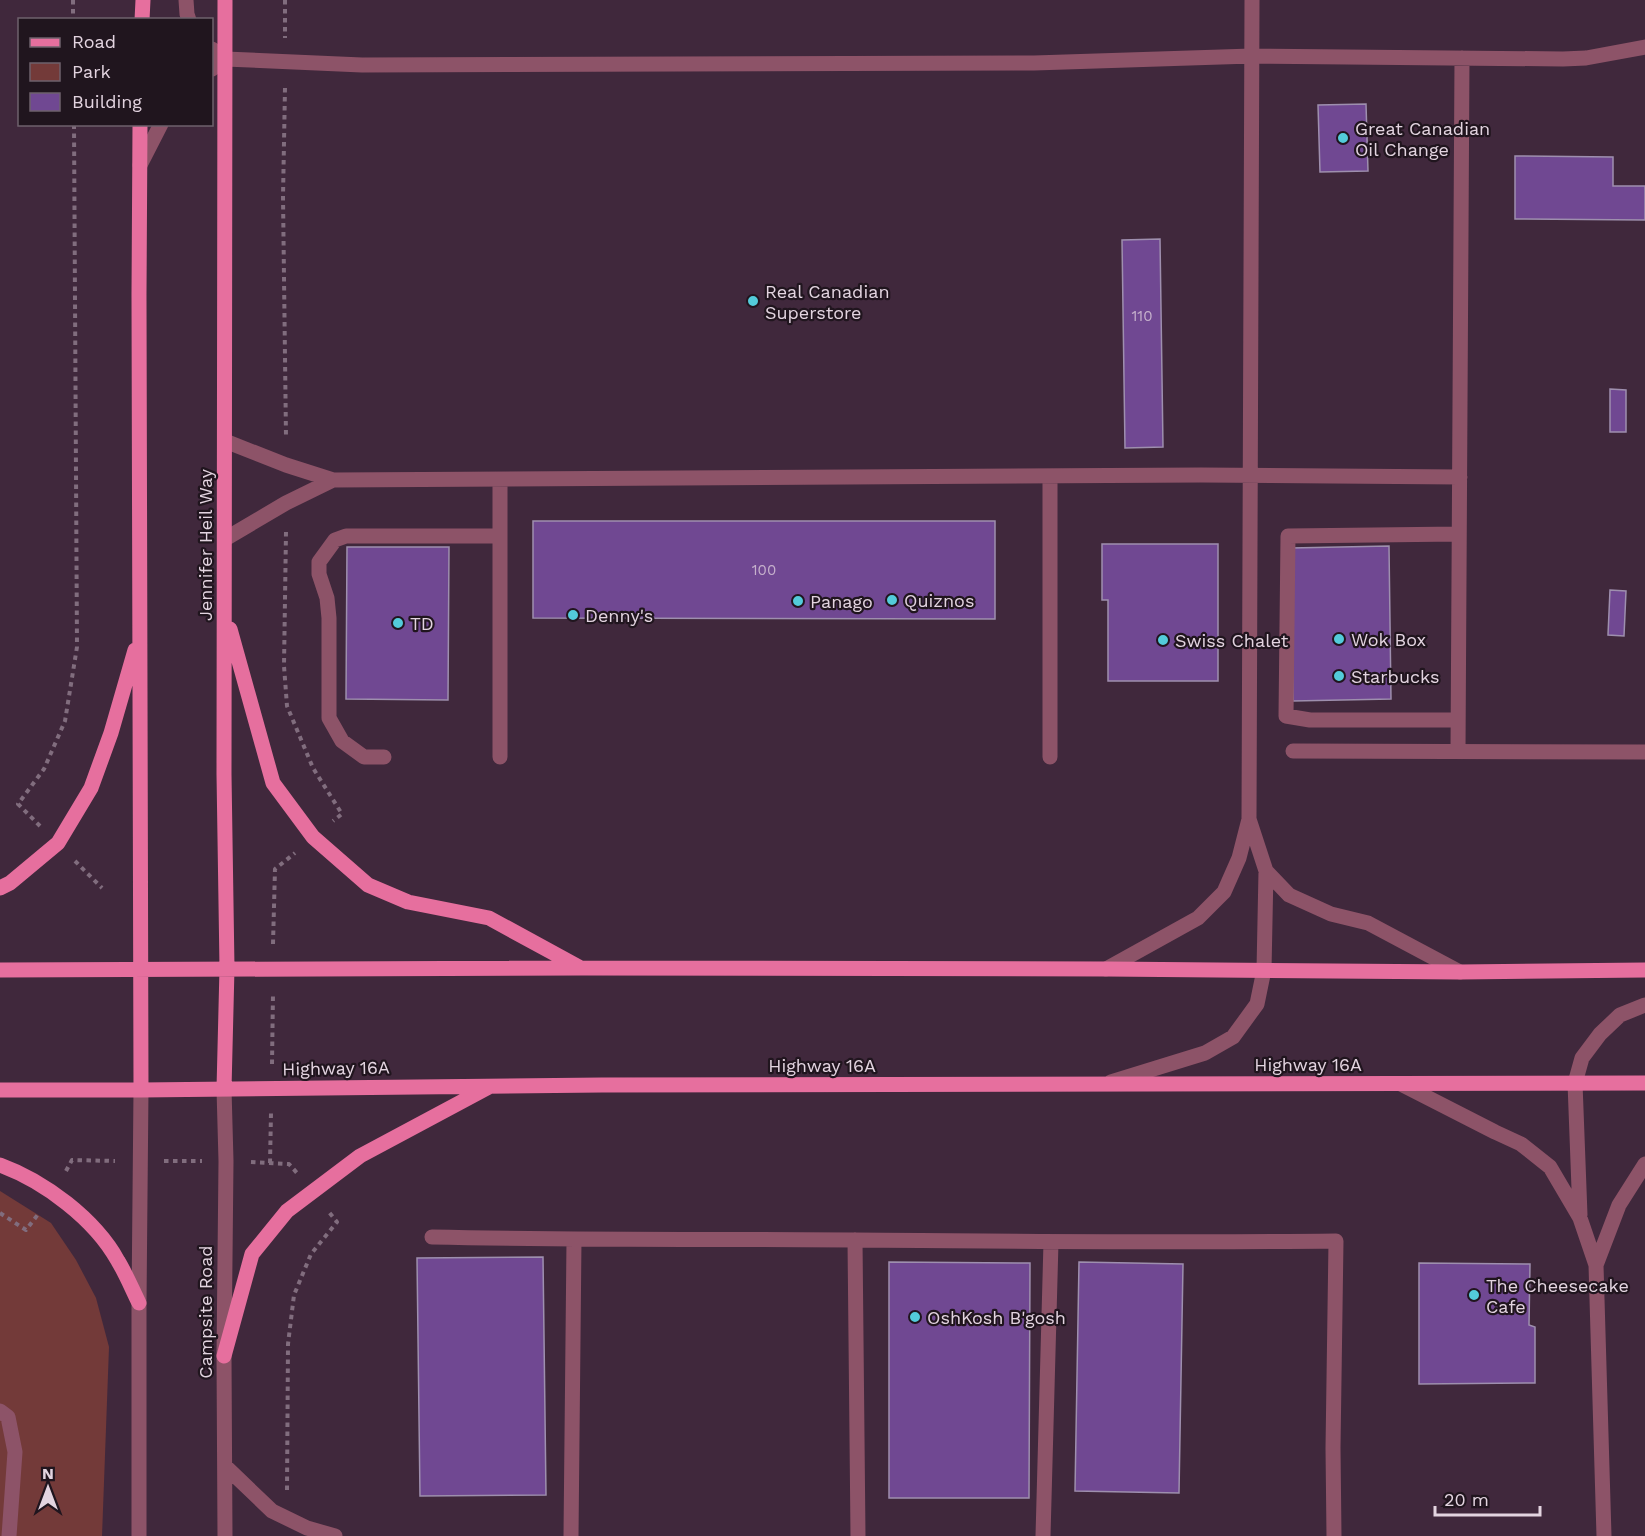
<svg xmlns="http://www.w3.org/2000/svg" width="1645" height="1536" viewBox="0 0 1645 1536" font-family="'Work Sans',sans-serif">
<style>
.green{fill:#733a39}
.building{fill:#704892;stroke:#9e8fae;stroke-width:1.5}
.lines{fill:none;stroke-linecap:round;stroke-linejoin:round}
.path{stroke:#816d7e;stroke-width:4;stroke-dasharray:4.5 4.5;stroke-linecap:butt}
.minor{stroke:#8d5368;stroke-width:15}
.major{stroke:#e66f9e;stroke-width:15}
.poi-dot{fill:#53cbda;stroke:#20151e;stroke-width:2}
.labels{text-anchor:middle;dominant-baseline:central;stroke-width:4.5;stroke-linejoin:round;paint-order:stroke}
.number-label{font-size:15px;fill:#c6b1cc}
.poi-label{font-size:18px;fill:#e3d4e0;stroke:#20151e;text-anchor:start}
.street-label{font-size:18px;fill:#e3d4e0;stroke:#20151e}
</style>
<rect width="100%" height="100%" fill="#40283c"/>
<path class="green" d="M0 1191 51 1223 76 1260 96 1298 109 1347 102 1536H0Z"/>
<path class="building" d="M1366 104 1368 171 1320 172 1318 105Z
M1515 156 1613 157V186H1645V220L1515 219Z
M1160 239 1163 447 1125 448 1122 240Z
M1610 389 1626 390V432H1610Z
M533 521H995V619L533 618Z
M1102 544H1218V681H1108V600H1102Z
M1389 546 1391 699 1293 701 1291 548Z
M347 547H449L448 700 346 699Z
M1610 590 1626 591 1624 636 1608 635Z
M543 1257 546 1495 420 1496 417 1258Z
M889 1262 1030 1263 1029 1498H889Z
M1079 1262 1183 1264 1179 1493 1075 1491Z
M1419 1263 1530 1264 1529 1325 1535 1327V1383L1419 1384Z"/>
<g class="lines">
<path class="path" d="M73 0V20
M285 0V38
M285 88 283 197 286 437
M286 532 284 666 287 706 313 768 342 814 333 821
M40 826 18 804 44 769 65 721 77 647 74 124
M75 861 102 888
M273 944 275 869 295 853
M272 1064 273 993
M164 1161H202
M251 1162 289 1164 297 1173
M270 1163 271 1113
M66 1171 72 1160 115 1161
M0 1213 26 1230 39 1213
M287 1490 288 1344 294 1295 311 1254 337 1222 328 1211"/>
<path class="minor" d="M186 0 187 14 189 20
M212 49 225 59 362 65 1034 63 1252 56 1563 59 1586 58 1645 47
M212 69 225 59
M140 165 161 124
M225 441 286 465 333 480 1201 475 1460 477
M1050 476V757
M500 480V757
M225 539 286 503 333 480
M1458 720H1310L1286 716 1288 536 1459 534
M1293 751 1645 752
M1458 751 1462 58
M384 757H364L342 741 329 718V618L327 598 319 574V562L335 540 346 536H500
M1266 871 1289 895 1331 914 1368 923 1460 972
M1106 969 1198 918 1224 892 1239 858 1249 819 1252 0
M1111 1082 1205 1053 1233 1037 1257 1004 1264 970 1266 871 1249 819
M1401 1084 1495 1132 1521 1144 1550 1167 1580 1218 1596 1265 1604 1536
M224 1089 226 1161 224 1356 225 1536
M1580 1215 1575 1083 1582 1058 1600 1034 1620 1015 1645 1005
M432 1237C573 1240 714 1239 854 1240 1015 1241 1175 1243 1336 1241L1333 1448 1334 1536
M855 1240 858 1536
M1596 1265 1619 1205 1645 1164
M0 1411 8 1417 15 1452 9 1536
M225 1466 272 1511 307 1528 335 1536
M139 1536V1303L141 1090
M571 1536 574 1240
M1043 1536 1051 1242"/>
<path class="major" d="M142 20 143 0
M140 124 139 295 141 1090
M230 629 273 783 313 837 368 885 408 902 489 918 579 967
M0 888 10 883 58 843 91 788 111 733 135 650
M0 970 582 968 1106 969 1460 972 1645 970
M224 1089 227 968 224 774 225 0
M0 1090H141L602 1085 1645 1083
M0 1165C44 1181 95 1219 118 1261 126 1274 132 1289 139 1303
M224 1356 252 1254 287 1211 360 1156 489 1087"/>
</g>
<g class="poi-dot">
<circle cx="1343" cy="138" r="6"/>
<circle cx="753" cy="301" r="6"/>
<circle cx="892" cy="600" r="6"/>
<circle cx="798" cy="601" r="6"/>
<circle cx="573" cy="615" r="6"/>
<circle cx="398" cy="623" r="6"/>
<circle cx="1339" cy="639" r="6"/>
<circle cx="1163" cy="640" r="6"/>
<circle cx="1339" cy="676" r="6"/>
<circle cx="1474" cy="1295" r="6"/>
<circle cx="915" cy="1317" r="6"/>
</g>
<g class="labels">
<g class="number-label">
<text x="1142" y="316">110</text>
<text x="764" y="570">100</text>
</g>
<g class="poi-label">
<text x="1355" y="128">Great Canadian<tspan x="1355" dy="21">Oil Change</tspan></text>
<text x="765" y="291">Real Canadian<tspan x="765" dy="21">Superstore</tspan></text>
<text x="904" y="600">Quiznos</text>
<text x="810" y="601">Panago</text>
<text x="585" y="615">Denny's</text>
<text x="410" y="623">TD</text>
<text x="1351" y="639">Wok Box</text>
<text x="1175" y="640">Swiss Chalet</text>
<text x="1351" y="676">Starbucks</text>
<text x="1486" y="1285">The Cheesecake<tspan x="1486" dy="21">Cafe</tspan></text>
<text x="927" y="1317">OshKosh B'gosh</text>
</g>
<g class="street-label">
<text transform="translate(205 545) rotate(-90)">Jennifer Heil Way</text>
<text x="1308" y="1064">Highway 16A</text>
<text x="822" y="1065">Highway 16A</text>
<text transform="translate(336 1068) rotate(-1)">Highway 16A</text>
<text transform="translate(205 1312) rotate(-90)">Campsite Road</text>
</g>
</g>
<rect x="18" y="18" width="195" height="108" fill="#20151e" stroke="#6e616c" stroke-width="1.5"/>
<rect x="30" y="38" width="30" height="9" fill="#e66f9e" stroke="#6e616c" stroke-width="1.5"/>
<text x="72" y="48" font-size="18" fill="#e3d4e0">Road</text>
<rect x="30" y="63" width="30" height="18" fill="#733a39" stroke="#6e616c" stroke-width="1.5"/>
<text x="72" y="78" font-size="18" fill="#e3d4e0">Park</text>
<rect x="30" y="93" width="30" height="18" fill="#704892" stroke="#6e616c" stroke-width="1.5"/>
<text x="72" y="108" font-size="18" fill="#e3d4e0">Building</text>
<g transform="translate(48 1488)" stroke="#20151e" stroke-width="4.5" paint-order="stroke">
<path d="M0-4.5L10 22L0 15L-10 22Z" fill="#e3d4e0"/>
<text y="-9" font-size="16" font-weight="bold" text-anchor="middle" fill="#e3d4e0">N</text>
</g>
<path d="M1435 1506v9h105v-9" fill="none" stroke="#e3d4e0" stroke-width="3"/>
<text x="1444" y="1506" font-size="18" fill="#e3d4e0" stroke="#20151e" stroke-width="4.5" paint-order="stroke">20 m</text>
</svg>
